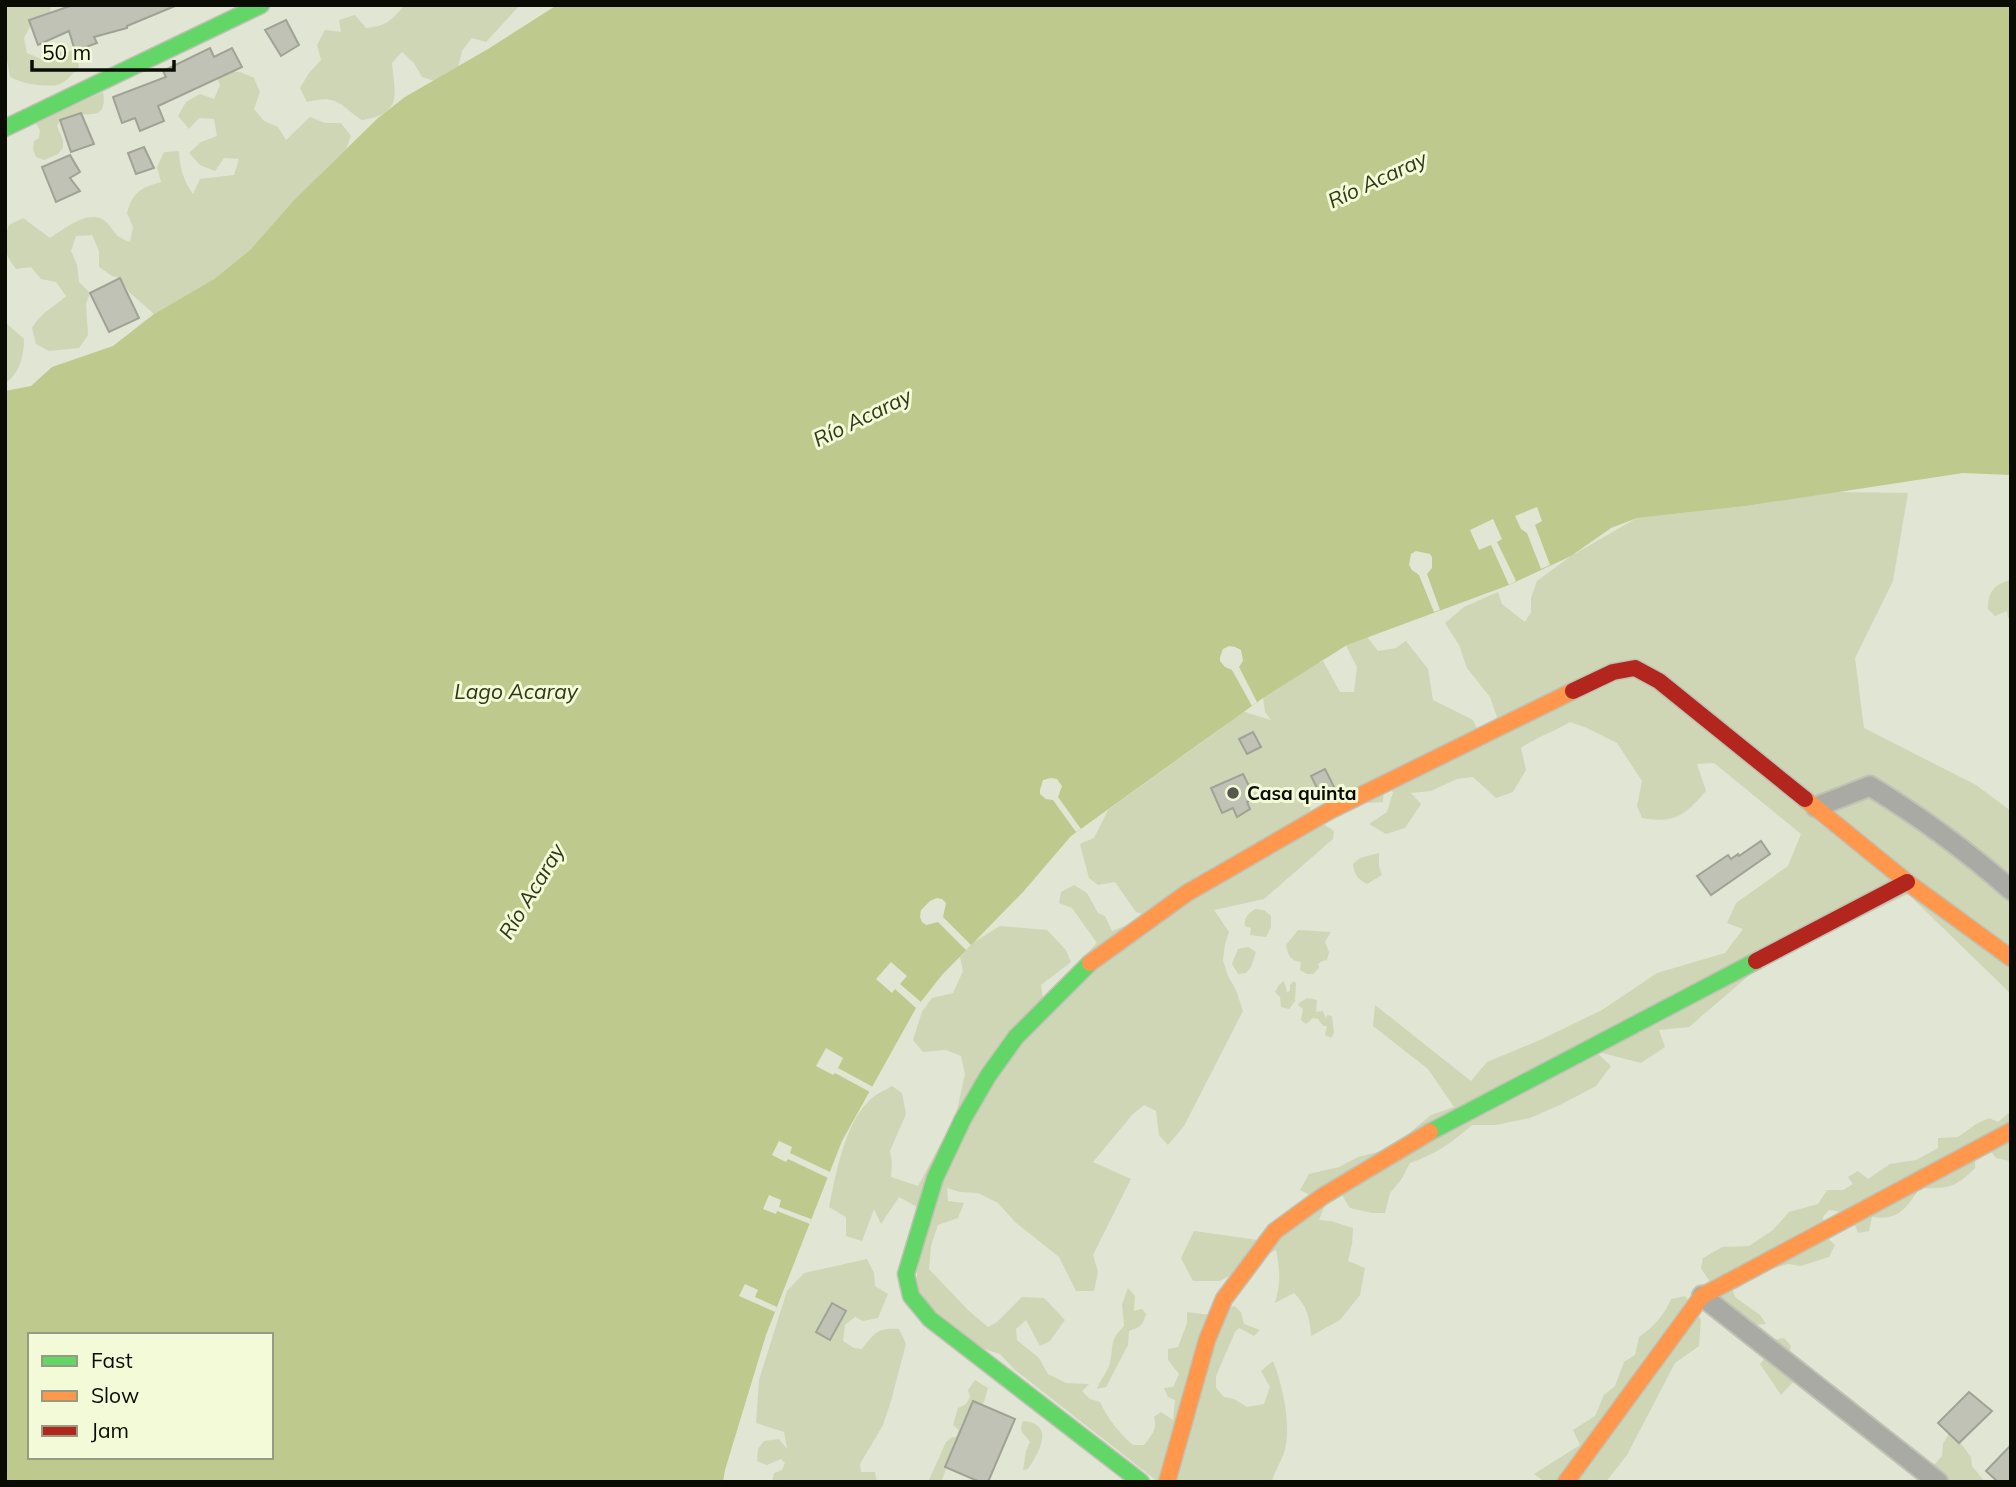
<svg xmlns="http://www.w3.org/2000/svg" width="2016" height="1487" viewBox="0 0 2016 1487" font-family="Mulish,sans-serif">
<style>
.green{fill:#cfd6b5}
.water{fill:#bec98e;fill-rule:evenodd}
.pier{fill:#e1e5d3}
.building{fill:#bfc2b4;stroke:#a0a295;stroke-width:2}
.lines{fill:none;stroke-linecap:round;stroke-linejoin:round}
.street-casing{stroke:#bec1b3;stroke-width:23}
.fast-casing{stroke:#bec1b3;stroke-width:19}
.slow-casing{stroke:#bec1b3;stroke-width:19}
.jam-casing{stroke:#bec1b3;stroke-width:19}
.street{stroke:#a9aaa3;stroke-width:19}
.fast{stroke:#63d668;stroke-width:16}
.slow{stroke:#ff974d;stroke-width:16}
.jam{stroke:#b3261e;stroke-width:16}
.poi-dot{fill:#55584c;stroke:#f3fad8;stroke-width:2.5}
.labels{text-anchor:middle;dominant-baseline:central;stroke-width:6;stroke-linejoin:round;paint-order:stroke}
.poi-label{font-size:19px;font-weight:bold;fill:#0a0c03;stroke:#f3fad8;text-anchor:start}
.water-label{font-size:21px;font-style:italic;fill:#313616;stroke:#f3fad8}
</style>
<rect width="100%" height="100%" fill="#e1e5d3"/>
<path class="green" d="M5 5H51L50 13 46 14 47 20 31 25 24 38 27 53 41 59 58 52 75 51 79 67C63 85 61 87 38 85 27 84 21 82 10 77L5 49Z
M404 5H520L486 42 472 38 462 51 458 67 435 81 422 77 414 63 402 52 392 63C395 95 403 114 362 120 338 104 338 94 307 102L300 88 309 73 321 60 317 45 325 30 341 32 339 20 355 15 366 28C386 26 392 21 404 5Z
M225 60 235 72H240L254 78 260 92 254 109 264 121 278 127 286 140 310 117 325 123H341L351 136 346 149 294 200 250 250 214 279 154 314 129 292 120 278 112 276 99 267V251L92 235 76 236 71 251 77 265 79 282 90 293 86 304 88 335 79 348 49 351 36 344 32 328C41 312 53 308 66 296L56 282 41 279 31 267 16 269C4 254 2 244 9 225L23 218 50 238C66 228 93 205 109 225 118 236 115 236 130 242L133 227 127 213C133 192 140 188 161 182L157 167 164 152 179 151C180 168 183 180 193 194L200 179 234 175 239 159 224 158 215 171 200 165 189 153 201 142 217 136 214 119 199 118 189 129 178 116 186 102 200 94 214 99 220 85 214 71Z
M103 92C110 133 69 99 57 126L63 140V148L58 154 44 160 36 157 33 149 34 141 39 138 40 130 36 123Z
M5 322 24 339C24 355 20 374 5 383Z
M1836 492 1908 493 1893 581 1855 658 1864 728 1976 785 2011 811V994L1908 894 1760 966 1689 1027 1659 1030 1665 1047 1641 1063 1595 1051 1611 1066 1596 1086 1562 1104 1530 1118 1496 1125H1472C1453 1142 1434 1155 1410 1163L1401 1180 1390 1193 1385 1213H1372L1350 1208 1334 1182 1319 1220 1331 1221 1353 1228 1352 1244 1348 1261 1365 1268 1360 1295 1340 1320 1311 1336C1310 1318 1307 1306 1294 1293L1275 1303C1281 1284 1280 1269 1276 1250L1220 1281H1193L1181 1258 1194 1231 1265 1241 1320 1200 1300 1190 1309 1174 1339 1167 1358 1157 1390 1149 1431 1115 1454 1107 1428 1069 1373 1026 1375 1005 1471 1081 1487 1062 1540 1040 1602 1010 1657 973 1725 953 1743 929 1727 923 1736 903 1788 866 1801 834 1714 763 1697 764 1706 791C1685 815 1675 824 1642 818L1637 806 1642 781 1617 743 1587 728 1570 722C1554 732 1536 737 1521 748L1526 770 1513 792 1496 798 1473 777 1457 779 1431 791 1411 793 1421 804 1405 828 1386 834 1369 824 1387 812 1393 792 1384 787 1383 802C1362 804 1355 803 1338 790L1312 801 1309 814 1334 831 1333 839 1264 899 1214 910 1229 932 1225 944 1223 960 1228 976 1236 990 1243 1011 1184 1126 1168 1145 1159 1135 1156 1111 1144 1105 1132 1115 1093 1162 1131 1179 1093 1255 1098 1272 1094 1291H1076L1059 1257 1015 1222 998 1203 978 1193 960 1192 947 1188 948 1201 964 1203 958 1218 938 1225 931 1246 929 1269 969 1311 988 1327 997 1322 1022 1297 1044 1298 1065 1320 1050 1341 1040 1346 1026 1320 1016 1329 1017 1340 1039 1358 1048 1374 1066 1383 1089 1384 1082 1391 1090 1399 1100 1402C1108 1419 1119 1433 1133 1445H1144C1151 1436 1158 1429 1154 1417L1161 1412 1173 1420 1175 1400 1168 1397 1164 1388 1173 1387 1179 1374 1168 1360V1349L1178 1347 1187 1323V1312L1210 1315 1234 1306 1241 1312 1244 1324 1260 1330 1254 1336 1239 1328 1235 1332 1216 1376V1388L1224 1397 1234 1399 1247 1407 1264 1404 1270 1387 1261 1371 1273 1361C1283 1387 1291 1423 1285 1450 1282 1461 1274 1471 1272 1482L1157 1481 1015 1370 1000 1354 981 1348 917 1296V1207L899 1197 881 1224 874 1209 862 1241 846 1236V1217L829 1207C836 1174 844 1125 869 1101 875 1094 884 1091 892 1086L902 1093 906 1114 890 1151 892 1162 891 1177 918 1186 956 1115 965 1074 961 1056 946 1050 923 1052 913 1040 922 1012 932 998 953 993 963 971 960 957 974 942 1000 926 1047 930 1066 950 1071 962 1041 985 1043 999 1097 943 1072 908 1059 903 1061 892 1074 885 1087 893 1098 913 1105 916 1112 931 1150 916 1136 912 1115 882 1098 885 1089 878 1080 844 1094 838 1108 810 1226 725 1241 711 1271 720 1265 712 1262 690 1323 661 1340 692H1354L1357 667 1343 640 1364 633 1378 651 1396 648 1406 641 1428 669 1433 700 1473 720 1482 740 1497 717 1490 697 1467 668 1459 645 1445 623 1464 607 1498 592 1502 604 1525 622 1531 612V598L1537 581 1571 556 1637 518 1746 506Z
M2011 580V616L2008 618 2007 611 1995 616 1988 609C1988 592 1994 584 2011 580Z
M1379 853V866L1382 875 1367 884C1358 879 1354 875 1353 864L1360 858Z
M1255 909 1264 910 1271 916V927L1266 937 1250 935 1251 928 1245 926C1244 917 1248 914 1255 909Z
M1298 930 1331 932 1325 942 1329 952 1327 960 1322 961 1318 964 1319 968 1313 974H1307L1300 970 1301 962C1290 961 1288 955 1286 945Z
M1248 947 1256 952 1251 967 1246 973 1238 974 1232 964 1238 949Z
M1284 981 1287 992 1290 991V985L1294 981 1296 983 1295 1001 1289 1009 1281 1007 1280 997 1275 992 1279 985Z
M1307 998 1317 1000 1316 1012 1323 1011 1326 1019 1327 1015 1332 1016 1334 1033 1331 1038 1325 1035 1327 1026H1323L1318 1019 1313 1018 1306 1024 1301 1020 1303 1009 1298 1005 1299 1003Z
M2011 1111 2010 1161 1996 1158 1987 1147 1975 1148V1168C1955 1188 1948 1189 1920 1188 1906 1208 1899 1221 1872 1217L1869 1231 1858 1233C1854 1218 1845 1211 1829 1210L1823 1217 1825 1235 1835 1245 1829 1257 1801 1266 1788 1264 1730 1282 1735 1297 1760 1315 1766 1324 1739 1326 1701 1268 1703 1258 1722 1247 1749 1246 1773 1230 1789 1212 1818 1204 1827 1190H1843L1853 1184 1848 1177 1858 1171 1868 1179 1890 1164 1916 1160 1938 1148V1138L1958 1137 1976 1124 1989 1118 1998 1122Z
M867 1259 874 1273 875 1286 888 1294 878 1318 863 1321 855 1317 845 1325 843 1341 854 1348 862 1349C875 1332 878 1328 899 1329L906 1344 891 1401 883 1425 860 1464 861 1472H875L877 1482H772L774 1473 782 1470 785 1463 781 1459 767 1465 757 1461 758 1449 764 1441 779 1439 787 1449 784 1432 756 1423 759 1380 787 1291 804 1273Z
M1128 1288 1135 1296 1134 1311 1142 1309 1146 1314C1143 1325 1141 1327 1129 1331L1128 1345 1106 1387 1097 1389C1100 1380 1108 1371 1110 1363 1114 1344 1109 1341 1124 1326L1122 1304Z
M1685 1296 1701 1320 1699 1346 1675 1363 1627 1455 1606 1482H1545L1534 1474 1580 1445 1573 1430 1595 1416 1604 1395 1615 1386 1624 1362 1635 1355 1639 1337C1654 1326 1664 1316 1671 1299Z
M1784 1338 1791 1346 1789 1353 1796 1379 1781 1395 1760 1364 1774 1348 1773 1340Z
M975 1380 988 1388 984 1402 981 1405 973 1402 945 1466 946 1469 941 1482H928L946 1442 952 1437H956L959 1430 953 1425 958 1408 966 1404 970 1397 968 1390Z
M1023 1421C1056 1424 1039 1452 1028 1469L1023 1470 1026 1451 1030 1442C1024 1433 1018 1432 1023 1421Z
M1951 1430 1971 1457 1972 1466 1985 1482H1933L1937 1479 1934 1465 1942 1456 1943 1444Z"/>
<path class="water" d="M557 5H2011V475L1963 473 1746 506 1637 518 1611 528 1571 556 1509 585 1347 645 1263 698 1071 836 1023 892 942 975 916 1008 842 1141 766 1335 725 1470 723 1482H5V391L31 386 52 367 113 346 154 314 214 279 250 250 294 200 378 118 405 97 488 49ZM30 1335H271V1457H30Z"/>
<path class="pier" d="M1537 507 1542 521 1535 525 1550 565 1541 569 1527 533 1521 529 1515 516Z
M1493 519 1502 539 1497 542 1516 581 1509 585 1491 545 1479 550 1470 530Z
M1416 551 1430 554 1432 557V568L1427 574 1440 610 1434 612 1419 575 1412 570 1409 565 1411 554Z
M1229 646 1235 647 1241 650 1243 661 1239 667 1257 702 1252 706 1232 670 1225 667 1220 661V657L1223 649Z
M1051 778 1057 779 1062 786 1058 797 1081 829 1076 832 1053 800 1046 799 1040 794V790L1043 780Z
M937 898 942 899 946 903 943 917 971 945 966 950 938 922 926 925 922 922 920 917 921 910 930 901Z
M891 962 907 976 900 984 921 1002 916 1008 895 989 892 993 876 979Z
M826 1048 843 1058 838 1068 873 1087 870 1092 835 1073 833 1075 816 1066Z
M779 1141 792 1147 790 1153 830 1172 828 1178 788 1159 786 1162 772 1155Z
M769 1195 781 1200 779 1207 811 1219 810 1224 777 1211 776 1214 763 1209Z
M745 1284 758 1290 755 1297 777 1307 775 1312 739 1296Z"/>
<path class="building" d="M73 5H175V6L127 26V28L94 37 97 43 75 51 69 31 38 45 29 20Z
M286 20 299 45 281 56 265 30Z
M210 48 214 57 232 48 242 67 158 106 164 121 140 131 135 118 122 123 113 97 166 77 163 71Z
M81 113 94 144 71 152 60 120Z
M144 147 154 168 136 174 128 153Z
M70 155 80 172 70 178 80 191 56 202 42 167Z
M120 278 139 318 109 332 90 293Z
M1253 732 1261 747 1247 754 1239 739Z
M1325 769 1335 789 1321 796 1311 776Z
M1243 774 1255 798 1247 802 1250 809 1237 817 1233 808 1222 813 1211 788Z
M1761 841 1770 854 1711 895 1697 876 1728 855 1731 859 1738 854 1739 856Z
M832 1303 846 1311 830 1340 816 1332Z
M1969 1392 1992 1411 1959 1443 1938 1423Z
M973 1401 1015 1419 988 1482H980L945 1467Z
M2011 1445V1482H1998L1986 1471Z"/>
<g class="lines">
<g class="street-casing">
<path id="street" d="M1816 807 1870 786C1919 816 1968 852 2011 890
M1702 1296 1938 1482"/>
</g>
<g class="fast-casing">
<path id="fast" d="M5 128 261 5
M1090 963 1016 1037 988 1076 963 1119 935 1178 906 1274 911 1296 930 1319 1141 1482
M1430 1132 1756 961"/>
</g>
<g class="slow-casing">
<path id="slow" d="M1805 799 1907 882 2011 958
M1090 963 1187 893 1329 811 1573 691
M1167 1482 1207 1340 1224 1299 1275 1231 1323 1196 1430 1132
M1566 1482 1702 1296 2011 1131"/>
</g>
<g class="jam-casing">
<path id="jam" d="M1573 691 1613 672 1635 668 1659 681 1805 799
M1756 961 1907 882"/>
</g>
<use href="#street" class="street"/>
<use href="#fast" class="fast"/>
<use href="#slow" class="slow"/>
<use href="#jam" class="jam"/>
</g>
<circle class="poi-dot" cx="1233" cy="793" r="7"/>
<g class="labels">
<g class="poi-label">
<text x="1247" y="793">Casa quinta</text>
</g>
<g class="water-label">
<text transform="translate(1377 179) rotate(-25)">Río Acaray</text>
<text transform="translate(862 417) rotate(-26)">Río Acaray</text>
<text x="516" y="691">Lago Acaray</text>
<text transform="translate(531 891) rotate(-59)">Río Acaray</text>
</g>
</g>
<rect width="2016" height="1487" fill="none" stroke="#0a0c03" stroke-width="14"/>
<rect x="28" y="1333" width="245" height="126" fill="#f3fad8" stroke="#969b83" stroke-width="2"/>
<rect x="42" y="1356" width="35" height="10" fill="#63d668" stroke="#969b83" stroke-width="2"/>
<text x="91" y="1368" font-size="21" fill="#0a0c03">Fast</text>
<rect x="42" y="1391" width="35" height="10" fill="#ff974d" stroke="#969b83" stroke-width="2"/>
<text x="91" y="1403" font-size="21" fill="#0a0c03">Slow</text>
<rect x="42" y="1426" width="35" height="10" fill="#b3261e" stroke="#969b83" stroke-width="2"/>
<text x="91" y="1438" font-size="21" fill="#0a0c03">Jam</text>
<path d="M32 60v10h142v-10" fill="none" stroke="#0a0c03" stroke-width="3.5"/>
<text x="42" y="60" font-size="21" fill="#0a0c03" stroke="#f3fad8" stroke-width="5" paint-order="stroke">50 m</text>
</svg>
